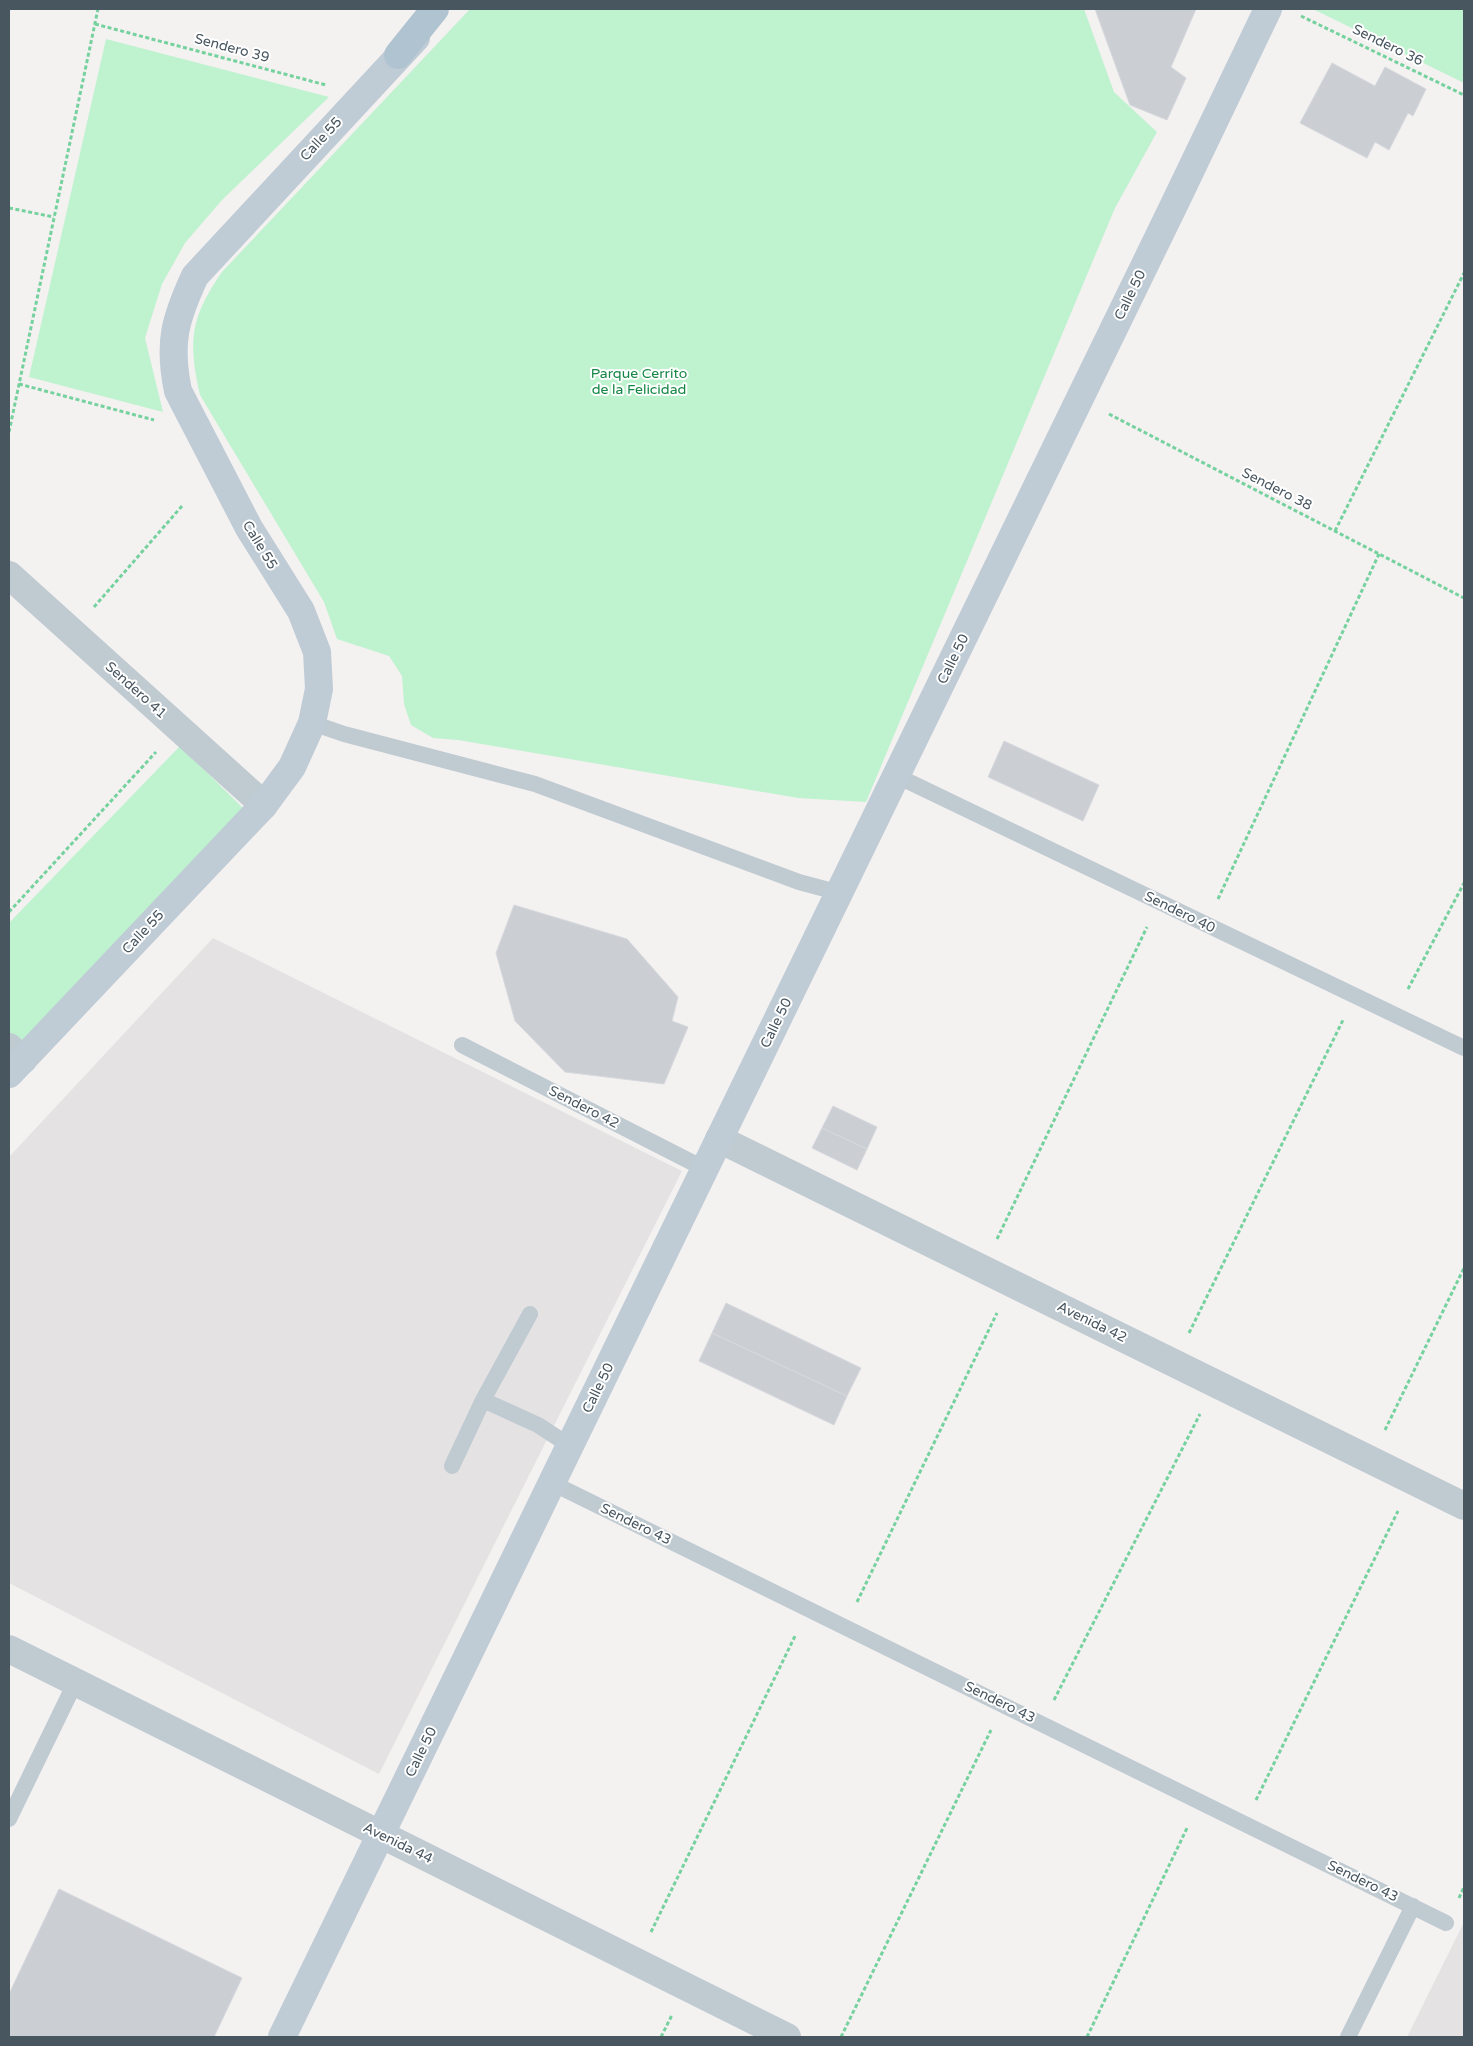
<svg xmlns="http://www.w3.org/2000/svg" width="1473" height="2046" viewBox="0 0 1473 2046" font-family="'Varela Round',sans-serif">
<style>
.education{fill:#e5e2e4}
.green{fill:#bff2cf}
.building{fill:#cbcfd4;stroke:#d5d8dd}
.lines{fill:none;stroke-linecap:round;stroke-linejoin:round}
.path{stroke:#75d29e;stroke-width:3;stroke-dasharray:4 2.5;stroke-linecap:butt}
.lane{stroke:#bfcad1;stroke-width:16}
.street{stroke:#bfcad1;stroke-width:28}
.secondary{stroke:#bfcbd5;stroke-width:28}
.primary{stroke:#b0c3d1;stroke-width:28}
.labels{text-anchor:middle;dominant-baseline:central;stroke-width:4;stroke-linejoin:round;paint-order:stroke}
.street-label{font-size:14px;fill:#485660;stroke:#fff}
.park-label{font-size:14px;fill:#148645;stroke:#fff}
</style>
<rect width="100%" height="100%" fill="#f4f1f1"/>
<path class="education" d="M213 938 682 1171 379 1774 9 1583V1157Z
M1464 1922V2037H1407Z"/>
<path class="green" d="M470 9H1084L1114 92 1157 132 1115 208 866 802 798 798 458 740 433 738 411 725 404 704 402 676 389 656 337 639 324 602 200 395C188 342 190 318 222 272Z
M1313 9H1464V83Z
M106 39 329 97 222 200 185 243 162 284 145 338 163 412 29 377Z
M180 746 244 809 10 1054 9 923Z"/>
<path class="building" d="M1095 9H1196L1171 67 1186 78 1167 120 1130 105Z
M1332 63 1375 86 1385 67 1426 89 1413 116 1408 113 1389 150 1375 142 1367 158 1300 123Z
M1004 741 1099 785 1083 821 988 777Z
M514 905 627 939 678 997 672 1021 688 1027 664 1084 565 1072 515 1021 496 953Z
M833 1106 877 1127 867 1149 822 1128Z
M822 1128 867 1149 857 1170 812 1148Z
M726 1303 861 1368 847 1396 712 1333Z
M712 1333 847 1396 834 1425 699 1361Z
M59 1889 242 1978 214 2037H9V1994Z"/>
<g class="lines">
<path class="path" d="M1301 16 1464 95
M95 24 326 85
M9 208 54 217
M19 384 154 420
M1109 414 1464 598
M9 432 98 9
M1335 531 1464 273
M94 607 182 506
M1218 899 1379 554
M9 912 156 752
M1408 989 1464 883
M997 1239 1147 927
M1189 1333 1343 1020
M1385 1430 1464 1268
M857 1602 997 1313
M1054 1700 1200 1414
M1256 1800 1398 1511
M1459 1898 1464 1887
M651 1932 796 1634
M661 2037 672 2015
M841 2037 991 1730
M1087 2037 1188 1826"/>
<path class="lane" d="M312 723 344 734 535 784 799 882 840 893
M897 776 1464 1048
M462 1045 705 1169
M483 1400 538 1425 570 1446
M452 1466 483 1400 530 1314
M552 1483 1446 1923
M9 1819 75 1683
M1348 2037 1413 1906"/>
<path class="street" d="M9 575 264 805
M9 1047 23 1060
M719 1139 1464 1506
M9 1649 787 2037"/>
<path class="secondary" d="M9 1074 264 805 292 767 312 723 319 689 317 652 301 611 249 528 178 391C168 343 175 319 195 276L416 38
M282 2037 1174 205 1268 9"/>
<path class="primary" d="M398 55 435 9"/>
</g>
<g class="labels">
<g class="street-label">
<text transform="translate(1388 45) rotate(26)">Sendero 36</text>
<text transform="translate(232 48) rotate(15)">Sendero 39</text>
<text transform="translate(321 139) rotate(-47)">Calle 55</text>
<text transform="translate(1130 295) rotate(-64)">Calle 50</text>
<text transform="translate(1277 489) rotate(27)">Sendero 38</text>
<text transform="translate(260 545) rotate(59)">Calle 55</text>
<text transform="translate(953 659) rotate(-64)">Calle 50</text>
<text transform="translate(136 690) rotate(42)">Sendero 41</text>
<text transform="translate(1180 912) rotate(26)">Sendero 40</text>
<text transform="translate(143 932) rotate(-47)">Calle 55</text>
<text transform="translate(776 1023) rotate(-64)">Calle 50</text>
<text transform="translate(584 1107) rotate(27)">Sendero 42</text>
<text transform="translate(1092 1322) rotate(26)">Avenida 42</text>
<text transform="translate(598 1388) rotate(-64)">Calle 50</text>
<text transform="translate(636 1524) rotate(26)">Sendero 43</text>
<text transform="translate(1000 1702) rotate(26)">Sendero 43</text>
<text transform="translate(421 1752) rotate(-64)">Calle 50</text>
<text transform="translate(398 1843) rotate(26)">Avenida 44</text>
<text transform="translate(1363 1881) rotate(26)">Sendero 43</text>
</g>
<g class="park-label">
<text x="639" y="373">Parque Cerrito<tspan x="639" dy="16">de la Felicidad</tspan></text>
</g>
</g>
<rect width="1473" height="2046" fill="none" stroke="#485660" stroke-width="20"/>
</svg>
